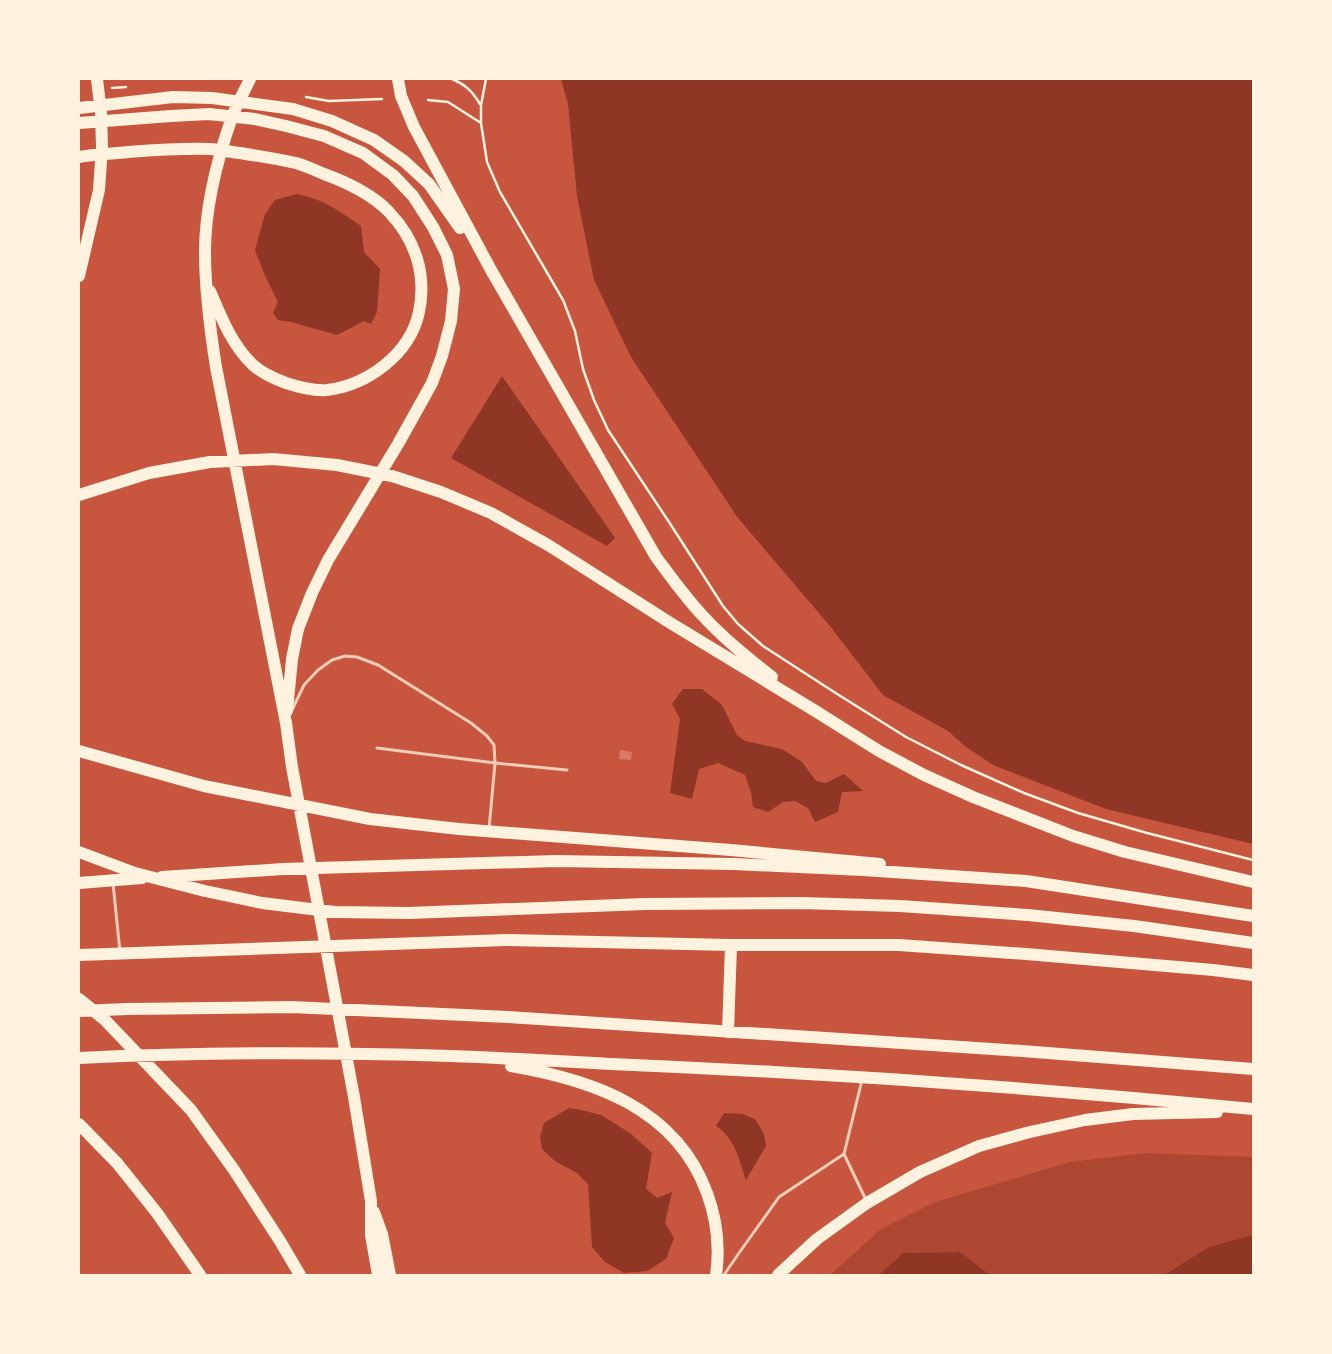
<svg xmlns="http://www.w3.org/2000/svg" width="1332" height="1354" viewBox="0 0 1332 1354" font-family="'PT Sans',sans-serif">
<style>
.green{fill:#ae4732}
.water{fill:#8f3625}
.building{fill:#d67c66}
.lines{fill:none;stroke-linecap:round;stroke-linejoin:round}
.path{stroke:#fff3e0;stroke-width:2.5}
.service{stroke:#f1ccb7;stroke-width:3}
.motorway{stroke:#fff3e0;stroke-width:12}
</style>
<rect width="100%" height="100%" fill="#c8553d"/>
<path class="green" d="M1145 1153 1253 1157V1235L1209 1247 1164 1275H990L960 1252 903 1253 879 1275H830L881 1229 935 1202 1070 1162Z"/>
<path class="water" d="M561 79H1253V844L1106 809 993 765 966 747 948 731 883 695 830 626 738 518 631 357 594 280 577 196 568 104Z
M297 194C324 200 338 210 361 226L364 252 380 269 377 312 371 324 364 321 337 335 291 322 278 320 273 313 278 302 266 278 255 250 265 214 275 200Z
M502 376 615 538 607 546 451 458Z
M683 689H702L722 705 737 735 745 741 782 749 802 762 816 781 826 783 844 774 863 791 842 792 838 812 815 822 808 808 795 801 783 802 768 812 753 807 751 792 745 775 718 763 699 769 692 799 670 793 680 719 672 704Z
M569 1108 581 1110 601 1115 630 1133 652 1153 646 1189 657 1198 672 1192 665 1223 674 1238 666 1259 647 1271 624 1273 605 1262 592 1247 588 1184 577 1173 555 1161 542 1149 540 1137 544 1123Z
M724 1113 743 1114 756 1120 764 1134 766 1146 746 1180C739 1160 735 1138 716 1126Z
M1253 1235V1275H1164L1209 1247Z
M960 1252 990 1275H879L903 1253Z"/>
<path class="building" d="M620 750 632 752 631 760 619 759Z"/>
<g class="lines">
<path class="path" d="M452 79C466 85 472 91 480 104
M112 88 126 87
M306 97 329 101 382 99
M428 100 448 102 481 123 487 162 500 192 563 300 575 331 583 369 594 400 608 430 669 522 723 606 738 624 763 646 834 692 906 737 961 765 1024 793 1078 813 1147 833 1253 860
M481 122V105L486 79"/>
<path class="service" d="M292 710 304 685 318 670 332 660 345 656 357 657 378 665 471 723 487 736 494 745 495 763 489 829
M377 748 495 763 567 770
M113 883 120 952
M844 1154 866 1200
M724 1275 739 1253 779 1197 844 1154 862 1080"/>
<path class="motorway" d="M250 79C244 92 237 104 232 117 217 160 205 207 205 252 205 291 210 329 216 367L286 723 292 767 354 1097 371 1201V1235L378 1275
M398 79 401 96 414 127 491 270 656 557C671 577 685 597 702 615 723 638 747 657 772 677
M79 108 173 97 212 98 293 109 332 121 374 140 404 161 429 184 460 228
M79 123 171 116 209 114 255 119 286 126 324 136 363 153 393 175 413 196 433 227 447 255 454 289 451 321 442 356 432 383 398 444 328 560 312 593 298 629 292 659 287 711
M79 157C95 154 111 154 128 152 155 150 183 148 210 149 220 150 231 152 240 153 259 156 278 159 296 163 306 166 315 170 324 174 346 182 373 195 389 212 415 239 427 274 419 312 410 354 368 385 327 390 314 391 298 387 286 383 275 379 262 373 253 365 232 345 221 317 210 291
M79 276 99 190 102 147 101 113 97 79
M79 495 149 473 210 462 273 459 337 465 392 476 441 492 491 513 548 545 672 624 817 712 879 751 924 775 973 797 1073 836 1125 852 1253 882
M79 751 204 786 370 819 459 829 731 850 880 864
M79 852 135 873 205 891 262 903 335 912 408 913 645 904 801 903 900 906 1028 915 1134 926 1253 943
M162 877 283 869 556 861 734 864 863 870 1026 881 1253 916
M79 883 142 878
M79 955 507 940 731 945H899L1026 954 1213 970 1253 975
M79 999 105 1020 191 1110 234 1170 280 1241 300 1275
M79 1011 127 1009 291 1007 508 1017 1022 1051 1253 1069
M728 1032 731 945
M79 1058C203 1052 327 1052 451 1056 504 1058 557 1061 611 1064 825 1073 1039 1088 1253 1109
M511 1066C593 1080 676 1108 707 1193 717 1220 720 1247 716 1275
M79 1124 117 1163 157 1213 200 1275
M374 1212 382 1234 390 1275
M778 1275 817 1239 867 1203 920 1172 979 1146 1030 1132 1085 1120 1133 1114 1217 1112"/>
</g>
<rect width="1332" height="1354" fill="none" stroke="#fff3e0" stroke-width="160"/>
</svg>
